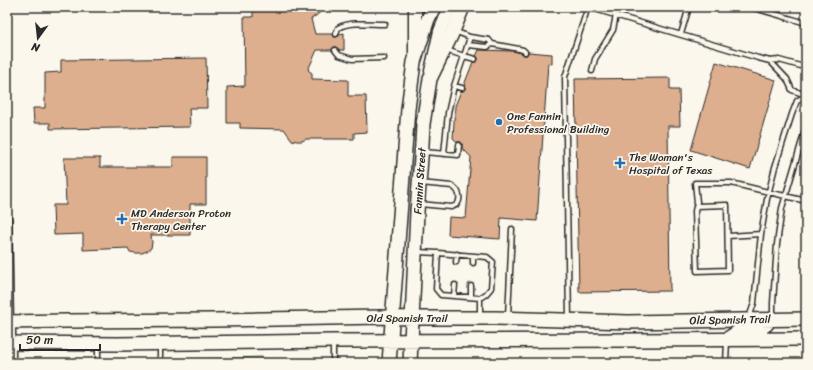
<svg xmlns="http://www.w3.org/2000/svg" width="813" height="370" viewBox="0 0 813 370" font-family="Sriracha,sans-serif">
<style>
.green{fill:#c9e8a0;stroke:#7a8a66}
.building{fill:#ddaf8e;stroke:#2b2b2b}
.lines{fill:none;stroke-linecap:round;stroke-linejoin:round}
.lane-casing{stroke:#2b2b2b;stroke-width:7}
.street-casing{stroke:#2b2b2b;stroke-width:11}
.secondary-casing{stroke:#2b2b2b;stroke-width:15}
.primary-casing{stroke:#2b2b2b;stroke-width:16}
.lane{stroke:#fbf7ec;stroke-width:4}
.street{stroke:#fbf7ec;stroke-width:8}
.secondary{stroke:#fbf7ec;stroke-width:12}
.primary{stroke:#fbf7ec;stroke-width:13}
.poi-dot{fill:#1f6fb2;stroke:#fbf7ec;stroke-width:1.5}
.labels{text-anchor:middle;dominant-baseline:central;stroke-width:3.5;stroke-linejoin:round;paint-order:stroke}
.poi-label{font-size:11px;fill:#2b2b2b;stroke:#fbf7ec;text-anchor:start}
.street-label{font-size:11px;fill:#2b2b2b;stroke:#fbf7ec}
</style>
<rect width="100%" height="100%" fill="#fbf7ec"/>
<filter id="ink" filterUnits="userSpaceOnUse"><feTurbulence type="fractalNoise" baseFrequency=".025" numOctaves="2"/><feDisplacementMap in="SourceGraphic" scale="8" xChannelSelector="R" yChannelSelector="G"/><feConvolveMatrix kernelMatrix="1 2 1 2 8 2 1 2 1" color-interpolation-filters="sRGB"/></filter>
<g filter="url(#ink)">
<path class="green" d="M262 357V363H177V360Z"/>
<path class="building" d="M253 7H326L317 15 311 19 315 34H333L334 37H336L339 36 340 34 344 33V50H340L337 48 335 47 333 48 332 50H317L308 70 312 73V79L348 80V96H366L367 132 354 133V139H306L302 141H297L292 140 284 129 240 128V123H227V87L245 86 244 17H253Z
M479 50 513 51 521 53 524 55H527L528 52 552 54V64L548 63 537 221 501 218 500 239 448 235 449 217 466 218 471 157 462 148V144L461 142H457L453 138 455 106 461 91H463L465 89V87L464 85 473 62H476L478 60V58L476 56Z
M206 58 207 108H189L190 127 50 129V123H34L33 108H45V73L61 72V60Z
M716 62 776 80 750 169 691 150Z
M670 78V90H679L680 126H668L670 291 579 292 575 79Z
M173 157H206V204H190V235H151L152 243 151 248 147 251 142 253H136L130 252 128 248 83 250V234L54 235 53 205H66L64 158H100V167H173Z"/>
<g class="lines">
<g class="lane-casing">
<path id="lane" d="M588 7 758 58 770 61 779 60 804 67 806 66
M751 7 806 23
M454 31 470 37 489 40 492 44 519 49 523 50 525 52
M336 34 338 28C350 21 371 24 385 24
M681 34 689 7
M470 37 464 56 475 59
M468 45 487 47 492 44
M335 50 339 55 352 59 384 58
M770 61 787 79 792 90 806 95
M592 71 595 59 613 30 616 15
M454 86 462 88
M424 152 458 155 459 145
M444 154 448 113 454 86 464 56 446 50
M420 183 452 186C461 191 463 205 451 207L420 204
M696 206 727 205 728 270 697 271 695 211 697 202 695 183H731L806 201
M728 236 761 234
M417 252 438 253 487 257 493 262 491 288 486 294 480 298V315
M438 253 436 289 441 295 480 298
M456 262 457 254
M473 263V256
M454 296 455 285
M471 297V286
M508 316 512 229
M773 317V303L777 244 782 208 806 127
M749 318 754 303 761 234 767 199 775 167 792 114 797 101 806 95
M569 319 565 77 588 7
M333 343V363
M160 345V363
M98 363V345
M726 363 727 341"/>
</g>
<g class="street-casing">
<path id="street" d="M7 219 9 322"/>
</g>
<g class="secondary-casing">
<path id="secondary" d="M415 54V7
M431 71 440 31 450 7
M9 322V363"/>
</g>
<g class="primary-casing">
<path id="primary" d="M7 322 66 321 214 320 382 317 413 318H495L628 322 806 319
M727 339 741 330 760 329 767 324
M7 343 117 344 333 341 632 340 806 339
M389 363 408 109 414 62 428 19 434 7
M410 363 417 212 422 144 423 124 430 79 451 36 463 7"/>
</g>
<use href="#lane" class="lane"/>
<use href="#street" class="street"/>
<use href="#secondary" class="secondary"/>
<use href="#primary" class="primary"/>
</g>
</g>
<g class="poi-dot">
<circle cx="499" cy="122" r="4"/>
<path d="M618 157h4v4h4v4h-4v4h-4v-4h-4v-4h4z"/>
<path d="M120 213h4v4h4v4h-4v4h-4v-4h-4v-4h4z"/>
</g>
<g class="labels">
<g class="poi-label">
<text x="507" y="116">One Fannin<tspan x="507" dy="13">Professional Building</tspan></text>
<text x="629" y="157">The Woman's<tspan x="629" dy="13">Hospital of Texas</tspan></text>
<text x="131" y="213">MD Anderson Proton<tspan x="131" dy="13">Therapy Center</tspan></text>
</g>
<g class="street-label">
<text transform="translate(420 181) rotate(-86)">Fannin Street</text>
<text x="407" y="318">Old Spanish Trail</text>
<text transform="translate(730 320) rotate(-1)">Old Spanish Trail</text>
</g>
</g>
<rect width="813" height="370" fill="none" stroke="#fbf7ec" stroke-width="24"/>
<rect x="12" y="12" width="789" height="346" fill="none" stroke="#2b2b2b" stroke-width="1.5" filter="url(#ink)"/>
<g transform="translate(38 38) rotate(195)" stroke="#fbf7ec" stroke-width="3" paint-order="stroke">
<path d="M0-3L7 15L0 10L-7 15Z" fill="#2b2b2b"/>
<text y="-6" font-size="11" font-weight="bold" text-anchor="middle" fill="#2b2b2b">N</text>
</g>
<path d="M20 344v6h80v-6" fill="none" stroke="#2b2b2b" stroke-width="2"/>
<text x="26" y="344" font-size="12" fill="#2b2b2b" stroke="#fbf7ec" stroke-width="3" paint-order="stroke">50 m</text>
</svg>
